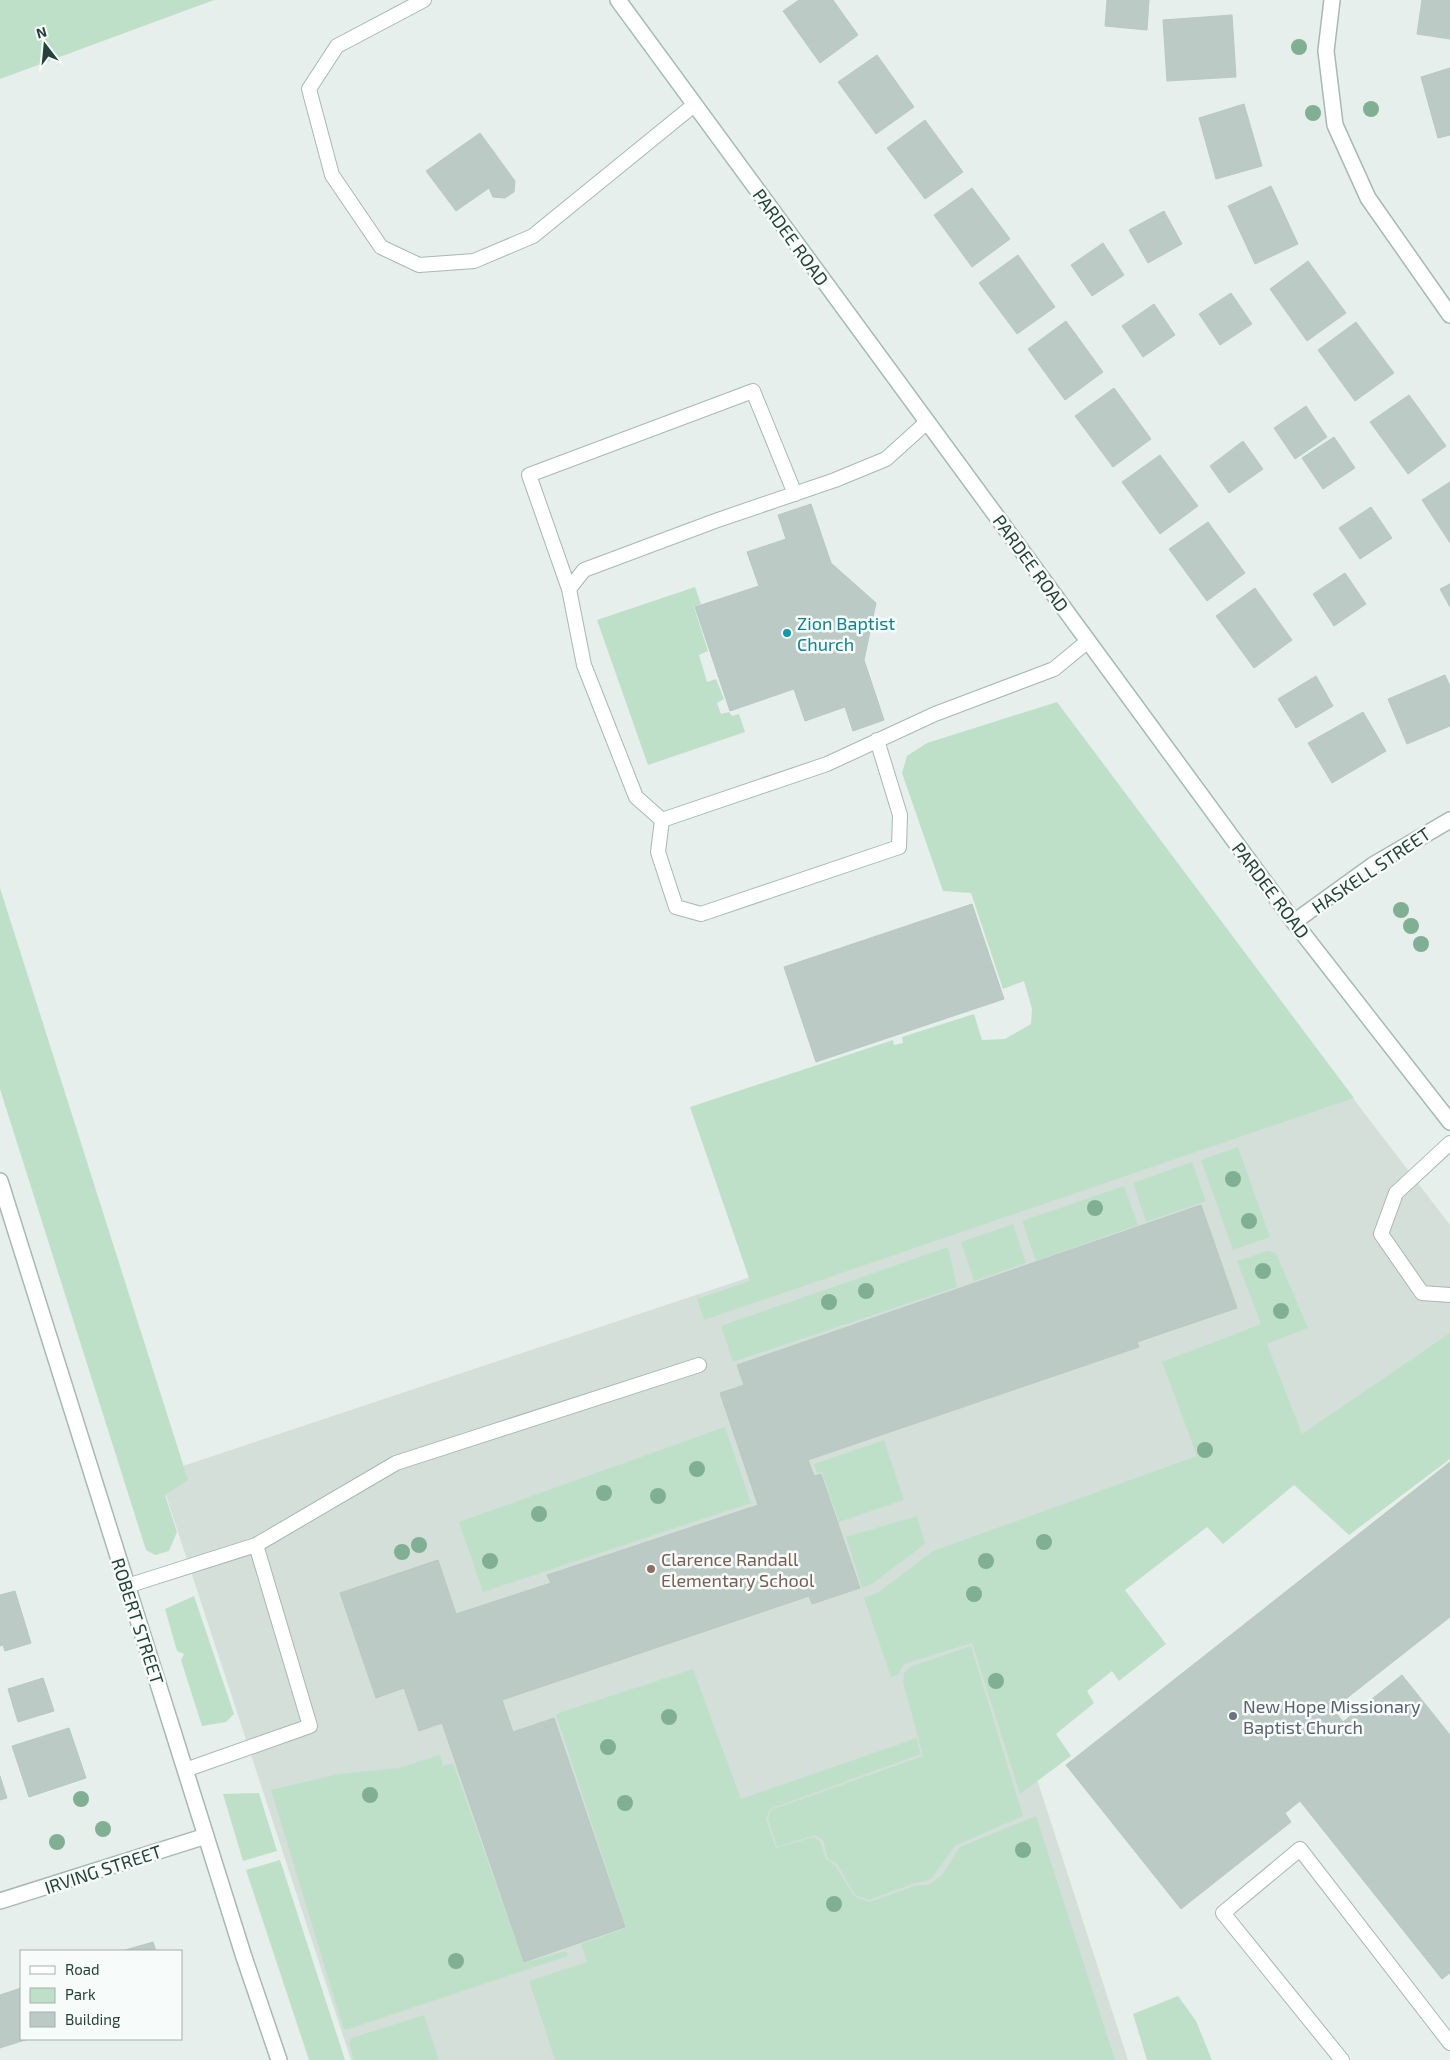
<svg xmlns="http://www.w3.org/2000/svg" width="1450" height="2060" viewBox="0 0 1450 2060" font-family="'Exo 2',sans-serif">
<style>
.built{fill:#d4dfda}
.green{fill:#bfe0c8}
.building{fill:#bbcac4;stroke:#b8c9c2}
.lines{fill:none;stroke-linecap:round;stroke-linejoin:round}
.service-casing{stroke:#a8b8b2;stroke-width:16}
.minor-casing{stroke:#a8b8b2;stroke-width:18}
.secondary-casing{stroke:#a4bbb3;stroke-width:18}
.service{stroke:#fff;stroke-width:14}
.minor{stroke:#fff;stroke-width:15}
.secondary{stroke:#fff;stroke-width:15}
.tree{fill:#80af93}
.culture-dot{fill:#0f9aa8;stroke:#f7fbf9;stroke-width:2}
.education-dot{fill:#8d6e63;stroke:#f7fbf9;stroke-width:2}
.worship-dot{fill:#6b7280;stroke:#f7fbf9;stroke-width:2}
.labels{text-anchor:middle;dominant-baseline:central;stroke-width:5;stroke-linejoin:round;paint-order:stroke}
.street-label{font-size:18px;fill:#24423a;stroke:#f7fbf9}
.culture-label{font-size:18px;fill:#0d838f;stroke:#f7fbf9;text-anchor:start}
.education-label{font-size:18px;fill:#785e54;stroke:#f7fbf9;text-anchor:start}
.worship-label{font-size:18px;fill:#5b616d;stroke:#f7fbf9;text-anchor:start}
</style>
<rect width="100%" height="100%" fill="#e6efeb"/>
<path class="built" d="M1336 1076 1450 1225V1399L1148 1508 1008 1690 1128 2060H351L159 1474 747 1278Z"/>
<path class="green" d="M0 0H214L0 79Z
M695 587 701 604 694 607 708 651 699 655 707 682 716 679 724 699 717 703 721 714 729 712 732 716 739 714 745 732 648 765 597 620Z
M1057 702 1354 1098 704 1320 697 1299 750 1281 690 1107 893 1040 894 1045 903 1043 902 1037 974 1014 982 1040 1005 1039 1031 1024 1032 1009 1024 981 1003 989 971 893 943 891 902 773 907 756 927 743Z
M0 888 188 1480 165 1495 177 1532 169 1551 155 1555 146 1550 0 1089Z
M1238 1147 1270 1237 1233 1250 1201 1160Z
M1192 1162 1206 1201 1146 1222 1133 1183Z
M1124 1186 1138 1225 1036 1261 1022 1221Z
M1013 1224 1026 1263 974 1281 961 1242Z
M948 1247 957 1287 733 1362 721 1326Z
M1267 1251 1276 1253 1308 1328 1267 1344 1302 1434 1450 1333V1459L1349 1535 1294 1485 1223 1544 1207 1527 1125 1590 1166 1644 1119 1681 1112 1671 1087 1691 1094 1703 1056 1734 1071 1756 1020 1794 972 1643 904 1664 898 1675 891 1677 864 1598 879 1592 933 1551 1197 1456 1162 1362 1261 1324 1237 1261Z
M725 1427 751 1503 483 1592 459 1522Z
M884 1440 904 1500 839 1522 822 1472 817 1473 814 1464Z
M917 1516 925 1544 872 1584 862 1588 846 1537Z
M194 1596 234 1714 226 1722 202 1726 181 1660 184 1654 177 1651 165 1609Z
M971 1646 1023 1816 955 1846 932 1878 926 1881 915 1883 869 1900 855 1895 837 1864 828 1859 823 1840 815 1835 777 1847 768 1819 771 1810 923 1756 903 1682 904 1673 912 1666Z
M693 1669 741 1799 917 1738 921 1754 770 1809 766 1819 776 1848 814 1837 820 1842 826 1859 835 1865 854 1896 869 1902 917 1885H929L942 1875 960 1847 1036 1816 1115 2060H555L529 1981 587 1962 581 1944 626 1928 556 1714Z
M440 1755 443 1766 453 1763 524 1963 566 1951 568 1956 346 2030 343 2027 271 1790 339 1774 399 1768Z
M259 1793 277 1851 243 1861 223 1794Z
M280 1860 345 2060H309L246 1870Z
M1178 1996 1196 2021 1212 2060H1147L1133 2014Z
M424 2015 439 2060H354L349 2043 352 2038Z"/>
<path class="building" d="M799 0H833L858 35 820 63 783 11Z
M1107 0H1149L1147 30 1105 26Z
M1422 0H1450V39L1417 34Z
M1232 15 1236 77 1167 81 1163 20Z
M877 55 914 107 876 134 838 82Z
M1450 68V135L1438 138 1421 77Z
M1244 104 1262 166 1216 179 1199 118Z
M925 120 963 172 925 199 887 148Z
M480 133 515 181 514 192 505 198 493 197 489 188 456 211 426 171Z
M1271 186 1298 244 1255 264 1228 206Z
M972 188 1010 239 972 267 934 215Z
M1164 211 1182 244 1148 263 1129 230Z
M1103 243 1124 275 1092 296 1071 265Z
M1018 255 1055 307 1017 334 979 283Z
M1308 261 1346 313 1307 341 1270 289Z
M1231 293 1252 324 1220 345 1199 314Z
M1154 304 1175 335 1143 357 1122 326Z
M1066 321 1103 372 1065 400 1028 349Z
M1356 322 1394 373 1355 401 1318 350Z
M1114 388 1151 439 1113 467 1075 416Z
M1409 395 1446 446 1408 474 1370 422Z
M1306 406 1327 437 1295 459 1274 428Z
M1334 437 1355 468 1323 489 1302 458Z
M1243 441 1263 469 1229 493 1210 466Z
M1160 455 1198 506 1160 534 1122 482Z
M1450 482V543L1422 500Z
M811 504 831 563 876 603 864 660 884 720 853 731 845 707 805 721 794 689 730 711 695 607 759 586 747 552 786 539 778 515Z
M1371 507 1392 538 1360 559 1339 528Z
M1208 522 1245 573 1207 601 1169 549Z
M1345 573 1366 604 1334 626 1313 594Z
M1450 584V607L1440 589Z
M1255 588 1292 640 1254 668 1216 616Z
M1445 675 1450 686V726L1407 744 1388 699Z
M1316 676 1333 706 1296 728 1278 699Z
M1363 712 1386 751 1332 783 1308 743Z
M972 904 1004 999 816 1062 784 967Z
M1201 1205 1237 1308 1137 1342 1139 1347 808 1460 814 1476 821 1474 860 1588 812 1604 809 1596 502 1700 513 1732 554 1718 625 1927 524 1962 442 1723 419 1731 404 1688 376 1698 340 1593 438 1560 456 1614 551 1583 547 1575 758 1505 720 1393 744 1385 737 1365Z
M1450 1462V1617L1333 1709 1343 1722 1402 1675 1450 1735V1973L1442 1979 1300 1801 1285 1813 1291 1822 1181 1909 1066 1765Z
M15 1591 31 1643 5 1651 3 1645 0 1646V1595Z
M43 1678 54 1711 18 1722 8 1689Z
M69 1728 86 1778 29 1797 12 1746Z
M0 1776 7 1798 0 1800Z
M153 1942 156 1951H122Z
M21 1988V2039H28L0 2048V1995Z"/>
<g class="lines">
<g class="service-casing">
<path id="service" d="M424 0 337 46 309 89 332 175 381 247 419 265 474 261 533 236 694 105
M927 422 886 459 835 480 715 521 584 570 569 589 584 665 636 797 662 820 827 764 935 714 1054 669 1088 641
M569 589 529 475 753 391 795 494
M662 820 658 852 676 907 701 914 899 847 900 815 877 740
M1450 1143 1396 1193 1381 1234 1422 1293 1450 1295
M127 1586 256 1545 396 1463 699 1365
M185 1770 310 1726 256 1545
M1342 2060 1223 1913 1300 1849 1450 2043"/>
</g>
<g class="minor-casing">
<path id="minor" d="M1332 0 1326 51 1335 125 1368 198 1450 315
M1294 922 1373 865 1450 820
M0 1181 243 1954 279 2060
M0 1901 206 1836"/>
</g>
<g class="secondary-casing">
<path id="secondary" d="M618 0 1294 922 1450 1122"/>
</g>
<use href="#service" class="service"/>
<use href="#minor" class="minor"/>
<use href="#secondary" class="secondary"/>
</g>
<g class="tree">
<circle cx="1299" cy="47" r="8"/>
<circle cx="1371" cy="109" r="8"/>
<circle cx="1313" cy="113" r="8"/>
<circle cx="1401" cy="910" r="8"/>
<circle cx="1411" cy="926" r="8"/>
<circle cx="1421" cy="944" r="8"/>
<circle cx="1233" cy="1179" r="8"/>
<circle cx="1095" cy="1208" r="8"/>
<circle cx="1249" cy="1221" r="8"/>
<circle cx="1263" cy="1271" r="8"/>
<circle cx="866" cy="1291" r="8"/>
<circle cx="829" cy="1302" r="8"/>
<circle cx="1281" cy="1311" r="8"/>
<circle cx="1205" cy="1450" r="8"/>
<circle cx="697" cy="1469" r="8"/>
<circle cx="604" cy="1493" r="8"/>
<circle cx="658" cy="1496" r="8"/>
<circle cx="539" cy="1514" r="8"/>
<circle cx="1044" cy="1542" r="8"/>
<circle cx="419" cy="1545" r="8"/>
<circle cx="402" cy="1552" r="8"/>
<circle cx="490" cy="1561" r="8"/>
<circle cx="986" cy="1561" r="8"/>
<circle cx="974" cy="1594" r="8"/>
<circle cx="996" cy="1681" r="8"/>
<circle cx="669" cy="1717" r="8"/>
<circle cx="608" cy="1747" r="8"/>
<circle cx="370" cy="1795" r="8"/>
<circle cx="81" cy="1799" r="8"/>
<circle cx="625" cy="1803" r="8"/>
<circle cx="103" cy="1829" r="8"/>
<circle cx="57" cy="1842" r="8"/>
<circle cx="1023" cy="1850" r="8"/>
<circle cx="834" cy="1904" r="8"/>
<circle cx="456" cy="1961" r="8"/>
</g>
<circle class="culture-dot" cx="787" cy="633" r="5"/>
<circle class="education-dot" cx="651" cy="1569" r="5"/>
<circle class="worship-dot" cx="1233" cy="1716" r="5"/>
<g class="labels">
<g class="street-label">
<text transform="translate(791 237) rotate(54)">PARDEE ROAD</text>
<text transform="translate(1031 563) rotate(54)">PARDEE ROAD</text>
<text transform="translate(1371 870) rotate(-34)">HASKELL STREET</text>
<text transform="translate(1271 890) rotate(53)">PARDEE ROAD</text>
<text transform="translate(138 1621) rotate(72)">ROBERT STREET</text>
<text transform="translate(103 1869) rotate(-18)">IRVING STREET</text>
</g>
<g class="culture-label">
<text x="797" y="623">Zion Baptist<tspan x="797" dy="21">Church</tspan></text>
</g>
<g class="education-label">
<text x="661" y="1559">Clarence Randall<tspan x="661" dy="21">Elementary School</tspan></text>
</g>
<g class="worship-label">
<text x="1243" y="1706">New Hope Missionary<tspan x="1243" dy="21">Baptist Church</tspan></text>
</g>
</g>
<rect x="20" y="1950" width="162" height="90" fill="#f7fbf9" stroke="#a3b1ad"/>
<rect x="30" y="1966" width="25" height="8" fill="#ffffff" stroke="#a3b1ad"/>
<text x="65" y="1975" font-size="15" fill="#24423a">Road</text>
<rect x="30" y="1988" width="25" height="15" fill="#bfe0c8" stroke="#a3b1ad"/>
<text x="65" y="2000" font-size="15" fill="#24423a">Park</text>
<rect x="30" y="2012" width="25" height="15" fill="#bbcac4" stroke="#a3b1ad"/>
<text x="65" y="2025" font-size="15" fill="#24423a">Building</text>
<g transform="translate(45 45) rotate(344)" stroke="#f7fbf9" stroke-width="4" paint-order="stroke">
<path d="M0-4L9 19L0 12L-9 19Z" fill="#24423a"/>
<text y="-8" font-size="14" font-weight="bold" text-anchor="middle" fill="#24423a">N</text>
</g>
</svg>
